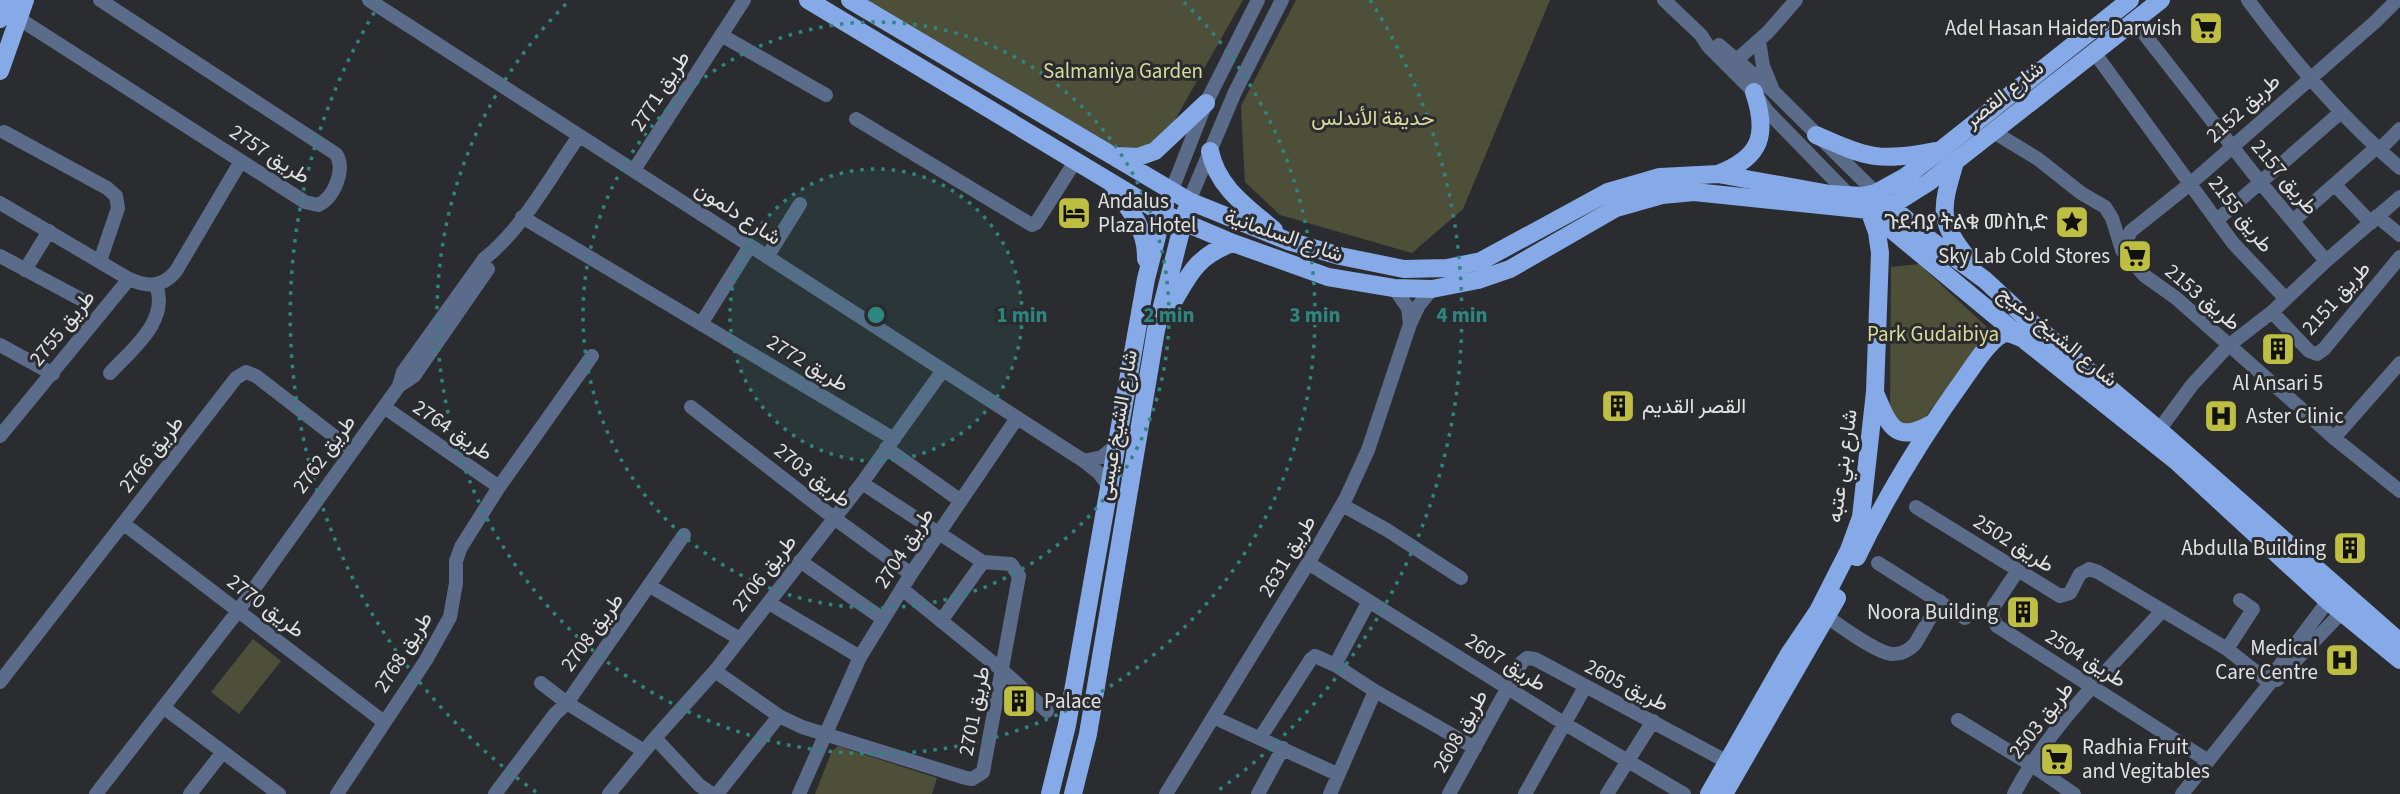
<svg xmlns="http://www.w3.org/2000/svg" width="2400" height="794" viewBox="0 0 2400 794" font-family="'Source Sans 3',Vazirmatn,'Noto Sans Ethiopic',sans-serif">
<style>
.green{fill:#4e4f39}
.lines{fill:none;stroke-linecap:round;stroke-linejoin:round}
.minor{stroke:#5a6c89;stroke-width:14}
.major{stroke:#85aae7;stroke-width:18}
.ring{fill:none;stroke:#2e8680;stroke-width:3.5;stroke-dasharray:3.5 7}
.labels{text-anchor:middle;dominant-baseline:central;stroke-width:6;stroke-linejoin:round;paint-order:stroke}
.poi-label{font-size:21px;fill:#e0e1e3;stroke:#2b2c2f;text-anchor:end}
.park-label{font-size:21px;fill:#d9db9a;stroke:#2b2c2f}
.street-label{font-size:21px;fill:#e0e1e3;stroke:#2b2c2f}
.centre{fill:#2e8680;stroke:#2b2c2f;stroke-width:3.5}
.ring-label{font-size:21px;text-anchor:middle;font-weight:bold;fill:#2e8680;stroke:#2b2c2f;stroke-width:6;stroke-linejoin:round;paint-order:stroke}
</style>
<rect width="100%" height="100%" fill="#2b2c2f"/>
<path class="green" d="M865 0H1243L1172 125 1155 140 1138 150 1108 144Z
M1296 0H1550L1463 209 1412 253 1280 215 1245 182 1241 106Z
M1919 264 1989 329 1917 429 1899 423 1890 406 1891 267Z
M253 639 281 661 239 714 211 692Z
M838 746 937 778 932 794H815L832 751Z"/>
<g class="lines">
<path class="minor" d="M369 0 1084 461 1099 473 1110 488
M1664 0 1701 35 1708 46 1754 92 1767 111 1849 195
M2248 0C2293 61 2343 119 2400 168
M18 18 305 202 318 205C334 198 346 169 336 154L100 0
M2134 21 2260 182 2326 261
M721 35 826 95
M1719 45 1774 92 1876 193
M1760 47 1763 66 1772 88
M2094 52 2233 243 2285 298
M1731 65 1768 32 1796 0
M856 119 1032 225 1036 223 1076 160
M1992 131 2038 159 2081 193 2105 207 2112 218 2122 250 2145 276 2176 298 2334 438 2400 491
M4 132 107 188 116 196 118 208 100 261
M2379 150 2400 129
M634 170 744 0
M2335 185 2371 223
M1171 192 1206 103 1258 0
M1189 201 1235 92 1282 0
M0 203 129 279C147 287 162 288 176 271L241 161
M2377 216 2400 235
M522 217 894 439
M2217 220 2341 112
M2294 220 2377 147
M2122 250 2131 231 2190 184 2375 22 2397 0
M0 256 86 302
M767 257 800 204
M25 270 49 231
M1394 288 1408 308 1410 324
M2272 312 2309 351 2317 354 2324 349 2400 257
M701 324 750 246
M0 345 53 374
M110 373C131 350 170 321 156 285
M399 386 414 376 488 269
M384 407 499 487
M691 407 834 518 911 574
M2159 430 2192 385 2228 346 2272 312 2326 261 2400 197
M0 436 129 279
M2334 438 2400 363
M886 448 961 501
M1084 461 1102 457 1118 444
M1342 505 1387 530 1461 578
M1916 507 2060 596 2070 593 2080 574 2089 569 2098 572 2227 649 2270 683
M124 524 384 722
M800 561 883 619
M1308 563 1565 724 1684 794
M1878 563 1965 618
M2018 570 1994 606 1992 616 1997 626 2208 761
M650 586 740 639
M902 589 1003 671 1047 711
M769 603 860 657
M1820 612C1835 622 1874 652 1891 654 1901 655 1908 651 1915 644L1940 601
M941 621 983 562
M2227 649 2253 609 2240 600
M1335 665 1369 601
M715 671 779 716 802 727 966 778 972 779 983 772 1019 576 1011 564 983 562 862 483
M2277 680 2342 612V604
M0 682 236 378 246 372 256 376 352 450
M541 683 567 703 644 751
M163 707 279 794
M1213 717 1337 774
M1958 720 2030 764 2074 794
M655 738 699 785 712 794
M1260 738 1311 659 1315 656 1335 665 1375 691 1475 748
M96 794 238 611 399 386 403 372 484 259C524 227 550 177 579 136
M190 794 222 753
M337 794 426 660 450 617 456 583V561L461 547 499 487 592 356
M495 794 555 714 567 703 684 535
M609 794 655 738 715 671 862 483 943 370
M717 794 779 716
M799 794 860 657 911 574 1017 418
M1166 794 1313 555 1346 498 1368 450 1410 324 1419 305 1432 289
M1258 794 1283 748
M1330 794 1375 691
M1449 794 1522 662 1527 658 1535 659 1735 766
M1525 794 1585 687
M1607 794 1653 721
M2014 794C2048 728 2111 667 2161 612
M2182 794 2270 683 2271 677 2328 601 2335 599"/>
<path class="major" d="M808 0 1162 213 1233 243 1328 277 1394 288 1432 289 1478 280 1510 269 1616 208 1662 195 1694 192 1869 210 1891 206 1929 182 2161 0
M850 0 1189 201 1288 241 1340 256 1404 269 1447 268 1481 261 1608 192 1660 177 1718 174 1830 194 1862 196 1876 193 1905 177 1942 149 2130 0
M0 19 7 0
M0 71 25 0
M1816 135C1869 158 1877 162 1935 151
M1210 151C1217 187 1247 207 1274 230
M1118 156 1138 157 1155 151 1206 103
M1955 162C1941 209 1937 221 1970 261
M1718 174C1762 157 1768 134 1754 92
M1114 189C1131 210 1147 231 1146 259
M1884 200 1929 239 1985 280 2026 318 2159 430 2400 642
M1863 206 2027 342 2176 461 2328 601 2400 660
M1166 314C1187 281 1192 257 1233 243
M1876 395C1890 428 1896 444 1933 423
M1857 557C1887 494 1925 433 1966 376 1975 364 1987 343 2001 335 2008 331 2014 335 2021 338
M1050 794 1067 725 1146 279 1165 205
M1073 794 1088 734 1156 330 1186 211
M1709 794 1789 654 1818 611 1849 550 1861 517 1875 392 1880 253 1877 232 1869 210
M1724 794 1837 598"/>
</g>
<circle cx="876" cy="315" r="146" fill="#2e8680" fill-opacity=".12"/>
<g class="ring">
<circle cx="876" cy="315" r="146"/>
<circle cx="876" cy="315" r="293"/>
<path d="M1184 2A439 439 0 1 1 568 2"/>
<path d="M536 792A586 586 0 0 1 382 0M1370 0A586 586 0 0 1 1216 792"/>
</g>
<defs>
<g id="supermarket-square" transform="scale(1.75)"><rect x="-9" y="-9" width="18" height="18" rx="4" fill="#bebf42" stroke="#2b2c2f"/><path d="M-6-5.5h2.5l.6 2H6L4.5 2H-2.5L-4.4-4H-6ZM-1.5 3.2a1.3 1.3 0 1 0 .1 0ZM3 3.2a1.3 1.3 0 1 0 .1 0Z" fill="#111"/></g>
<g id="hotel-square" transform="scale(1.75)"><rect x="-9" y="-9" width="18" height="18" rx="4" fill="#bebf42" stroke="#2b2c2f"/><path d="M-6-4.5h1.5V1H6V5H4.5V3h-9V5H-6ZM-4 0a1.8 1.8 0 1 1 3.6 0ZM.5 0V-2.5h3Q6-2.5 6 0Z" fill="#111"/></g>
<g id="sight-square" transform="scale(1.75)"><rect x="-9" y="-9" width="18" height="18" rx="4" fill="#bebf42" stroke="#2b2c2f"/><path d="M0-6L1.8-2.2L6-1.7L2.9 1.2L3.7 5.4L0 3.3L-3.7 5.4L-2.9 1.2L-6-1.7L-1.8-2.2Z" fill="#111"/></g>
<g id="building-square" transform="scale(1.75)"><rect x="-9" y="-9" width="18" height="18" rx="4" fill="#bebf42" stroke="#2b2c2f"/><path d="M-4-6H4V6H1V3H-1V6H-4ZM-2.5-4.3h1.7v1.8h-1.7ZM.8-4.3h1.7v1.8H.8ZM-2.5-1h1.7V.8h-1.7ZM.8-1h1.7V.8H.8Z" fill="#111"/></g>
<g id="hospital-square" transform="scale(1.75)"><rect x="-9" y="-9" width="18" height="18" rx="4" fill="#bebf42" stroke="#2b2c2f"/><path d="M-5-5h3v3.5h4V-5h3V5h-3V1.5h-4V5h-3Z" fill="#111"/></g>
</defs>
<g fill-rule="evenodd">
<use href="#supermarket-square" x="2206" y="28"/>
<use href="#hotel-square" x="1074" y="213"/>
<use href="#sight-square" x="2072" y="222"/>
<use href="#supermarket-square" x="2135" y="256"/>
<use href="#building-square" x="2278" y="349"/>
<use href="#building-square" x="1618" y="406"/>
<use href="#hospital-square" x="2221" y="416"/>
<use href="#building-square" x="2350" y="548"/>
<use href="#building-square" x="2023" y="612"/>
<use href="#hospital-square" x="2342" y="660"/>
<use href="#building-square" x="1019" y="701"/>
<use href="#supermarket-square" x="2057" y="759"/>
</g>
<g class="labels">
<g class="poi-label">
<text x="2182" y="28">Adel Hasan Haider Darwish</text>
<text x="1098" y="201" text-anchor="start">Andalus<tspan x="1098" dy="24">Plaza Hotel</tspan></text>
<text x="2048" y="222">ጉደብያ ትልቁ መስኪድ</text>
<text x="2110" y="256">Sky Lab Cold Stores</text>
<text x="2278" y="383" text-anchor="middle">Al Ansari 5</text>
<text x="1642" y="406" text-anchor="start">القصر القديم</text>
<text x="2246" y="416" text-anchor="start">Aster Clinic</text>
<text x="2326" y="548">Abdulla Building</text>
<text x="1998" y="612">Noora Building</text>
<text x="2318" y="648">Medical<tspan x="2318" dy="24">Care Centre</tspan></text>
<text x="1044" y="701" text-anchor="start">Palace</text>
<text x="2082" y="747" text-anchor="start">Radhia Fruit<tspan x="2082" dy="24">and Vegitables</tspan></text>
</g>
<g class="park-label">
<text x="1123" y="71">Salmaniya Garden</text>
<text x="1373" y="118">حديقة الأندلس</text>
<text x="1933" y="334">Park Gudaibiya</text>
</g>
<g class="street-label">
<text transform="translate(660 91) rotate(-57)">طريق 2771</text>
<text transform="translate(2004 94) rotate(-38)">شارع القصر</text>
<text transform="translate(2243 108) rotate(-42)">طريق 2152</text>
<text transform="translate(270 154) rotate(33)">طريق 2757</text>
<text transform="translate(2285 177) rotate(50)">طريق 2157</text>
<text transform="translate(738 213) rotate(33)">شارع دلمون</text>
<text transform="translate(2241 214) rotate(52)">طريق 2155</text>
<text transform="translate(1284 235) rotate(19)">شارع السلمانية</text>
<text transform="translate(2203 297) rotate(40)">طريق 2153</text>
<text transform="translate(2336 298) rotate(-48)">طريق 2151</text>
<text transform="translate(62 328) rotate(-51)">طريق 2755</text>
<text transform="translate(2058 336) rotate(39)">شارع الشيخ دعيج</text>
<text transform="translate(808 363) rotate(31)">طريق 2772</text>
<text transform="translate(1117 425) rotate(-80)">شارع الشيخ عيسى</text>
<text transform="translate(453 430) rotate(34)">طريق 2764</text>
<text transform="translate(151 454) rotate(-52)">طريق 2766</text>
<text transform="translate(324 454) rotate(-54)">طريق 2762</text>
<text transform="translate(1842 466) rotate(-82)">شارع بني عتبه</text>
<text transform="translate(813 475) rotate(38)">طريق 2703</text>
<text transform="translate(2014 543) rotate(32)">طريق 2502</text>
<text transform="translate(904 548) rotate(-57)">طريق 2704</text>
<text transform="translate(1287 556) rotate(-59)">طريق 2631</text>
<text transform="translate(764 573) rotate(-52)">طريق 2706</text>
<text transform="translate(266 606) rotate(37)">طريق 2770</text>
<text transform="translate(592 632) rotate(-54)">طريق 2708</text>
<text transform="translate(403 652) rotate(-58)">طريق 2768</text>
<text transform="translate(2086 658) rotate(32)">طريق 2504</text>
<text transform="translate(1506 662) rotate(32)">طريق 2607</text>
<text transform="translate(1627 685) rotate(27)">طريق 2605</text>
<text transform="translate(974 711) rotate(-79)">طريق 2701</text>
<text transform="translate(2041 720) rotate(-52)">طريق 2503</text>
<text transform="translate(1460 731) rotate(-61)">طريق 2608</text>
</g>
</g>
<circle cx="876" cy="315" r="10" class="centre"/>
<g class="ring-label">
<text x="1022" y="322">1 min</text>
<text x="1169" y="322">2 min</text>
<text x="1315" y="322">3 min</text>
<text x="1462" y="322">4 min</text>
</g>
</svg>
